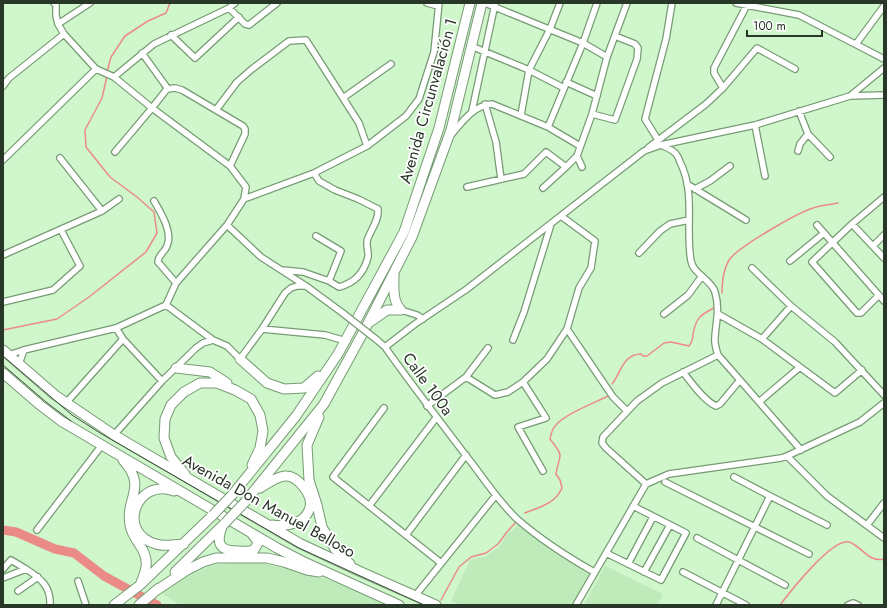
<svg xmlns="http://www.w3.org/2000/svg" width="887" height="608" viewBox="0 0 887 608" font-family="Jost,sans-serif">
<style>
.built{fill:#bfebbb}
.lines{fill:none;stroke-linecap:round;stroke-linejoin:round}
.stream{stroke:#eb8b88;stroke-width:1.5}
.river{stroke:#eb8b88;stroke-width:9}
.minor-casing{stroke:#779b74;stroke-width:8}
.primary-casing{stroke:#779b74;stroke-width:11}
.minor{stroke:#fff;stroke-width:5.5}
.primary{stroke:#fff;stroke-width:9}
.tram{stroke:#3e503d;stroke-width:1}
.minor-bridge-casing{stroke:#779b74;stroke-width:8;stroke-linecap:butt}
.primary-bridge-casing{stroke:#779b74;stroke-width:11;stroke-linecap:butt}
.minor-bridge{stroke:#fff;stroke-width:5.5}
.primary-bridge{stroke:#fff;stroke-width:9}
.labels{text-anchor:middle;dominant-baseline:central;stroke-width:3.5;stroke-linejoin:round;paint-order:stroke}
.street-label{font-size:16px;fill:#283727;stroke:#fff}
</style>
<rect width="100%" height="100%" fill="#d0f6cc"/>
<path class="built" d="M518 525 545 546 563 558 591 571 572 605H460L451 601 470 560 485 557 500 546 508 534Z
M240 562 279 564 344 585 391 605H180L162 593 188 576 210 566Z
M605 566 663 594 658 605H584Z"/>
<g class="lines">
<path class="stream" d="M107 72 111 57 125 36 148 21 166 13 170 3
M722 293C722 282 723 270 729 260 738 247 797 213 813 208 821 205 830 205 838 203
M3 330 57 319 89 297 146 252 157 233 154 212 137 197 110 177 86 147 85 130 102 98 107 76
M612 384C621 373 623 354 641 354L643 356H647L664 343 671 342 689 346C692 342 693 339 693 334 696 318 700 315 714 308
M525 513C540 507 555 504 562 488L560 480 556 474C559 453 566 459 550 439 551 433 552 429 556 425 565 414 594 403 608 396
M441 600 459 567 471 557 486 553 498 544 507 532 516 522
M780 605C790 592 832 538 849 542 862 546 868 563 884 559"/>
<path class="river" d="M3 530 16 532 55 549 74 553 104 576 157 605"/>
<g class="minor-casing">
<path id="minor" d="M54 3 56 5V16L58 24 64 34 96 69 114 77 152 108 230 166 246 187 244 199 227 225 176 283 166 305
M427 3 438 6
M485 3 583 43 607 57
M736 3 799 15 884 59
M229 8 245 24 249 25 277 3
M58 24 90 3
M171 35 195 58 239 17
M856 44 884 6
M471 46 529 70 564 88
M142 53 168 89
M114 77 154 44 229 8 235 3
M566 82 597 96
M3 86 9 78 64 34
M723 88 757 48 795 69
M850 96 884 68
M343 98 391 64
M485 104 496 142 501 179
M216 110 237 82 252 69 289 41 306 40 359 123 367 146
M472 111 495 4
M799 111 808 134 830 157
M592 114 615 120 637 59 638 48 635 44 615 36
M521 115 529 70 550 29 560 3
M755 125 765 176
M548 127 583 43 597 3
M451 135C462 122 474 105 492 104L548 127 580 146
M658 140 645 119 666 39 672 3
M661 145C665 147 671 149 674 152 677 154 679 159 680 162 696 193 685 228 691 261 693 274 711 279 715 292 720 309 716 321 715 337 714 343 716 349 718 355L801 450
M648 148 706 104 723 88 714 73V68L748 3
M798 151 800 144 808 134
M115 152 152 108 167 89 175 88 182 90 243 126 245 129V134L230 166
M60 158 102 211
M3 160 96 69
M566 167 577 156
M582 167 577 156 592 114 607 57 627 3
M314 173 319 181 335 190 358 199 378 209C379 220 372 228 368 238 365 244 369 251 368 257 364 273 355 283 339 287L329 281
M687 184 746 220
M467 187 524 174 546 152 566 167 543 188
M695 189 710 181 730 166
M244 199 314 173 367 146 406 116 419 99 434 52 439 3
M154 201C161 213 173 232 167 246 165 252 158 255 158 262L176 283
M852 224 884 258
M227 225 261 257 306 286 344 314
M817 225 884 301
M873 246 884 235
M639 253 660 231 670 224 689 220
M3 255 102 211 119 199
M790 261 824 233
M752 268 791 306 835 342 884 395
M282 270 303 272 329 281 341 251 316 236
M879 295 861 313H857L812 262 852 224 884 197
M3 302 53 290 80 266 61 230
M401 310 417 315 423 319
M664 314 688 295 702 276
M718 314 762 339 835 393 862 370
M116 328 123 339 162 381
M262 329 325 335 346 341
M567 329 613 397 627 411
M762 339 791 306
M377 340 385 347C411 384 439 420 467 457 483 477 498 501 517 519 541 540 566 556 594 572
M513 340 524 312 551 224
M385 347 415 324 467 289 644 151 661 145 755 125 850 96 884 95
M24 350 116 328 166 305 213 340 227 346 240 359 262 329 285 293 291 288 297 286H306
M8 355 24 350 19 364
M683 372C691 382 704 401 716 406L720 404 740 380
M466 377 488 348
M523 382 546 418 518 427 543 471
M759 402 800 367
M66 403 123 339
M427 406 466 377 495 395 508 392 523 382 547 359 567 329 579 288 591 268 595 241 561 216
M384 408 333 477 441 563
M114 435 162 381 196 348 203 343 213 340
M787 456 827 496 884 538
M734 477 770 496
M665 482 809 554
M646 484 606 448 602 443 603 437 637 401 662 383 718 355
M369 506 436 418
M867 525 884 503
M37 530 102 445
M406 535 466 455
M697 538 785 585
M606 553 661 580 686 533 633 506
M628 564 653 517
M3 569 11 560 26 569
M644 572 670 525
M683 572 746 605
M3 578 26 569C40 578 51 586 50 605
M78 581 86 605
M18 591 38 577
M415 596 496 495
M576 605 646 484 669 474 781 458 787 456 860 422 884 403
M716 605 770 496 827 525
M848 605 853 603 858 605"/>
</g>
<g class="primary-casing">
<path id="primary" d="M394 275C394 288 392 300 401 310
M370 322 387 310H401
M3 350 55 395 114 435 299 543 359 571 436 605
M240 359 267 383 284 389 304 388 318 376
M176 368 210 372 227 383
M3 373 40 405 61 421 277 548 302 561 399 605
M319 417 307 445 309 480 317 505 322 527 335 549 350 564
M123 460C148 488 125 497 130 525 131 532 135 538 139 544 150 559 147 569 140 585
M185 474 171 457 164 438 165 419 171 405 184 392 200 383H217L235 390 251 399 260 415 263 431 260 448 252 465
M260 488C268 483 276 477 285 476 298 475 313 496 310 507 306 524 286 527 272 525
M174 491C136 477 116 533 156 544 164 547 175 544 184 544
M232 495 296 416 338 354 404 232 439 128 470 3
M245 502 324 404 364 331 412 237 451 130 482 3
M222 527C216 543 219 551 238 551 243 551 249 552 254 550L258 543 256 539 252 534
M175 572 225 523
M154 592 187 570 203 562 216 558H267L284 562 307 570 319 572
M114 605 140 585 213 515
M139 605 159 588"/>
</g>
<use href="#minor" class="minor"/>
<use href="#primary" class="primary"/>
<path class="tram" d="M3 356 72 415 100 433 299 548 424 605
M3 365 46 402 71 421"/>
<g class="minor-bridge-casing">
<path id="minor-bridge" d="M344 314 377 340"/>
</g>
<g class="primary-bridge-casing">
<path id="primary-bridge" d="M213 515 232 495
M225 523 245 502"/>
</g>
<use href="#minor-bridge" class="minor-bridge"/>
<use href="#primary-bridge" class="primary-bridge"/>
</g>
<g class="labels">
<g class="street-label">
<text transform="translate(428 101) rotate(-74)">Avenida Circunvalación 1</text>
<text transform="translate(428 384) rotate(54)">Calle 100a</text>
<text transform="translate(269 506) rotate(29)">Avenida Don Manuel Belloso</text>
</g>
</g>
<rect width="887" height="608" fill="none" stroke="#283727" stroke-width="8"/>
<path d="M747 30v6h75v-6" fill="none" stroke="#283727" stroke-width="2"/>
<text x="753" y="30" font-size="12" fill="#283727" stroke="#ffffff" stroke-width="3" paint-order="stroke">100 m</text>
</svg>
